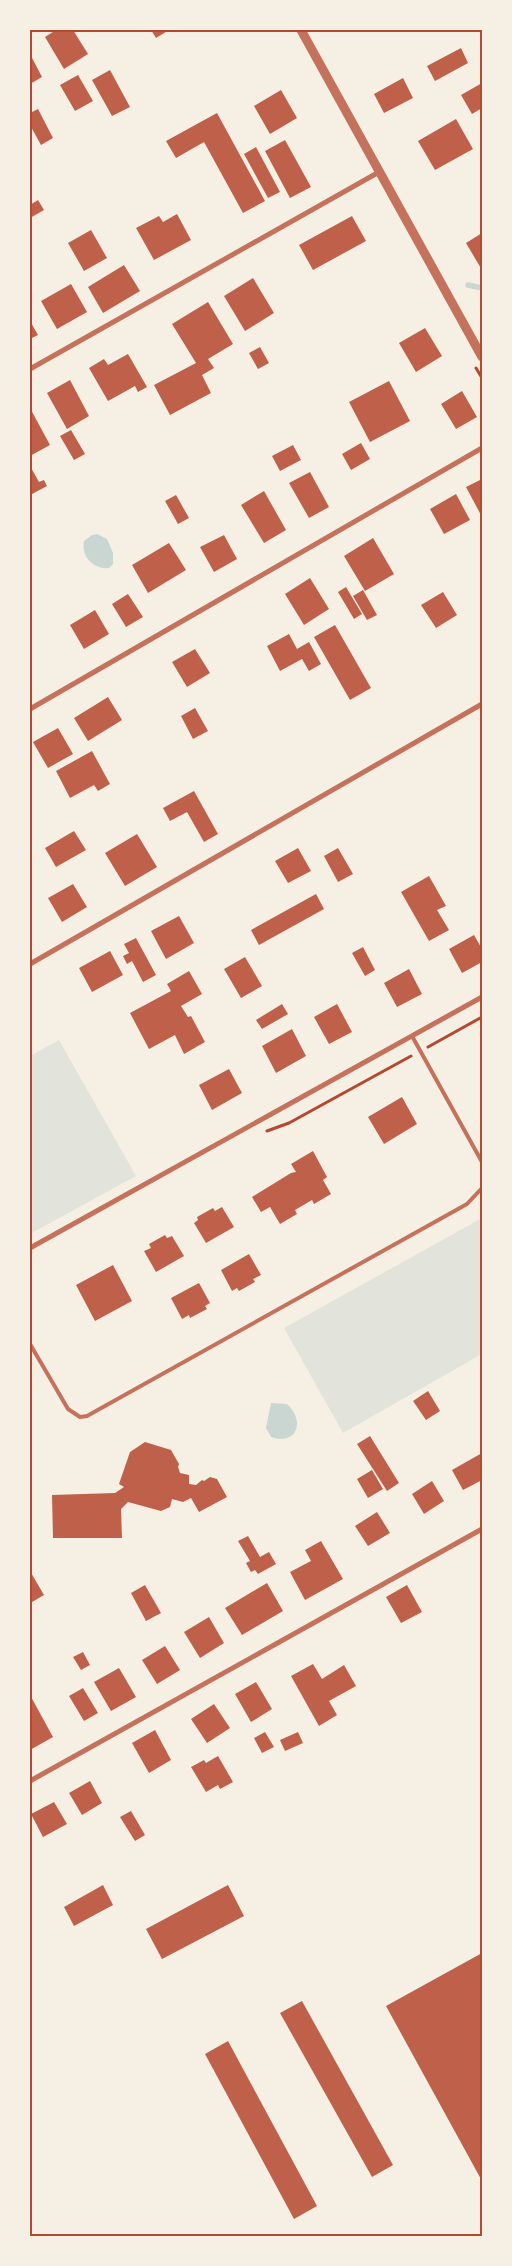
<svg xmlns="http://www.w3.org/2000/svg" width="512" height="2266" viewBox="0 0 512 2266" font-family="'Asap Condensed',sans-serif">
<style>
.green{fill:#e2e4dc}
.water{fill:#c9d6d2}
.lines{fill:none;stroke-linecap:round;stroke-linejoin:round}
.stream{stroke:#c9d6d2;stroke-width:5.5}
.building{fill:#bf614a}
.path{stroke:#b5482f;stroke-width:3}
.service{stroke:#c5725c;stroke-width:4}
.minor{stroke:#c5725c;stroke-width:5}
.tertiary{stroke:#c5725c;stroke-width:9}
.neatline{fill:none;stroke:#b5482f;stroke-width:2}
</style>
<rect width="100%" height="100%" fill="#f6efe4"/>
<path class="green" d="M59 1040 136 1176 30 1234V1056Z
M482 1218V1354L343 1433 284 1328Z"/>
<path class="water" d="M97 534 107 539 113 553V564L109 568C94 570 81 557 84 541L92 535Z
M271 1403 287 1404C305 1420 298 1446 271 1437L266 1428Z"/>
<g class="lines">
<path class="stream" d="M468 285 482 288"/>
</g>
<path class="building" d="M56 30H73L88 54 64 69 45 37Z
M151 30H169L156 38Z
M461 48 468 63 435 81 427 66Z
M30 54 42 77 30 84Z
M110 70 130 107 112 116 92 80Z
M78 75 93 101 75 111 60 85Z
M403 78 413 98 384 113 374 94Z
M482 83V108L472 114 461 95Z
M281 90 297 118 270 134 254 106Z
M38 109 53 138 41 145 30 125V113Z
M217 113 265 201 243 213 204 142 176 158 166 141Z
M456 119 473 149 435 170 418 141Z
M285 140 311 187 290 198 265 151Z
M256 147 280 192 268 198 244 154Z
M38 200 44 210 30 218V205Z
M177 214 191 240 154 260 136 228 159 216 163 222Z
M352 216 366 241 313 270 299 245Z
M91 230 107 258 84 271 68 243Z
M482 233V270L466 243Z
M124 265 140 291 103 313 88 287Z
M253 278 274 313 245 331 224 296Z
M71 284 87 312 57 329 41 301Z
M208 302 233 344 208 359 214 368 202 375 211 393 170 415 154 385 196 363 172 324Z
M30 321 38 335 30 339Z
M425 328 442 356 416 372 399 343Z
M260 347 269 363 258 369 249 353Z
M128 354 147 387 138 392 135 386 108 401 89 368 104 359 108 365Z
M70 380 89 416 67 429 47 393Z
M389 381 410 421 370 442 349 402Z
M462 391 477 417 456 429 441 404Z
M30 408 50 445 30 456Z
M71 430 85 454 74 460 60 436Z
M361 443 370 459 351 470 342 454Z
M293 445 301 460 280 471 272 456Z
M30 466 39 482 44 480 47 486 32 494 30 490Z
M310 472 329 507 309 518 289 483Z
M482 479V517L466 487Z
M264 491 286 530 264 543 241 505Z
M456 494 470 520 444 534 430 509Z
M176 495 189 518 178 524 165 501Z
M224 535 237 559 214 572 200 547Z
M373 538 394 574 365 591 344 556Z
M169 543 186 570 148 593 132 565Z
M310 578 329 609 304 625 285 594Z
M346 587 362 614 354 619 338 592Z
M363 590 377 615 367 620 353 596Z
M443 592 457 615 436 628 421 605Z
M128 594 143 617 126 627 112 604Z
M95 610 109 634 84 649 70 625Z
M335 625 371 688 350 700 314 637Z
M289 634 297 649 309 642 321 664 309 671 302 659 280 671 267 646Z
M195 649 210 673 187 687 172 662Z
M108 697 122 720 88 741 74 718Z
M195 708 208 731 193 739 181 716Z
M58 728 73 754 48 768 33 742Z
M92 751 110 784 98 791 94 785 70 798 56 771Z
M194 791 218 834 204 842 187 812 170 821 163 808Z
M74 831 86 850 56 867 45 848Z
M137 834 157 867 125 886 105 853Z
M298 848 311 871 288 883 275 861Z
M338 848 353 874 338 882 324 856Z
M429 876 446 906 437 910 449 930 429 941 401 892Z
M73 884 87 907 62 922 48 898Z
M316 894 324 909 259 945 251 930Z
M179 916 194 943 166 959 151 931Z
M474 935 482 949V962L462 973 449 949Z
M136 938 156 975 143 982 132 961 127 964 123 956 129 953 124 944Z
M363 947 375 970 365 976 352 953Z
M110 951 123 975 92 992 79 968Z
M245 957 262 986 241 998 224 969Z
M409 969 422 994 397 1007 384 983Z
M189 971 202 994 181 1006 188 1017 191 1016 205 1042 184 1054 175 1035 149 1049 130 1013 171 991 167 984Z
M282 1004 288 1014 262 1029 256 1020Z
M337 1004 352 1032 329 1044 314 1017Z
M292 1029 306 1056 276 1073 262 1046Z
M229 1069 242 1093 212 1110 199 1085Z
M402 1097 417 1124 384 1144 368 1117Z
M313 1151 327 1177 323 1180 331 1194 314 1204 312 1200 295 1210 297 1214 280 1224 270 1207 261 1212 252 1197 291 1173 296 1172 291 1164Z
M222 1207 234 1227 206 1243 194 1223 198 1220 197 1217 213 1208 215 1211Z
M165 1235 167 1238 172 1236 184 1256 156 1272 144 1251 151 1248 149 1244Z
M249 1254 261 1275 253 1279 255 1282 239 1291 237 1288 232 1291 221 1270Z
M113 1265 132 1301 95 1321 76 1285Z
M199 1283 210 1303 205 1306 207 1309 190 1318 189 1315 182 1319 171 1298Z
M428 1391 440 1411 426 1420 413 1401Z
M370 1436 399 1483 387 1491 357 1444Z
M145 1442 171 1450 179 1464 178 1467 180 1473 189 1475V1484L196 1485 202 1480 204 1481 210 1477 217 1479 227 1497 199 1512 191 1498 183 1502 172 1499 170 1507 161 1511 128 1502 121 1509 122 1538H53L52 1495 115 1493 124 1487 119 1484 130 1452Z
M482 1453V1480L463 1490 452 1470Z
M372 1470 383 1489 368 1498 357 1479Z
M432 1481 444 1501 424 1514 412 1494Z
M377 1512 390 1533 368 1546 355 1526Z
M248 1536 260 1557 269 1552 276 1564 258 1574 255 1570 251 1572 246 1563 250 1561 238 1541Z
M321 1541 343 1579 305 1600 290 1572 311 1561 305 1550Z
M30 1571 44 1595 32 1602 30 1600Z
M267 1583 283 1611 242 1635 225 1608Z
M145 1585 161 1613 146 1621 131 1593Z
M407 1585 422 1612 401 1623 386 1597Z
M209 1617 224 1643 200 1658 184 1632Z
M165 1646 180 1670 157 1684 142 1660Z
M83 1652 90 1665 81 1670 73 1657Z
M313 1664 322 1679 344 1665 356 1686 329 1701 337 1715 319 1726 291 1676Z
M119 1668 136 1697 111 1711 94 1682Z
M256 1682 272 1709 251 1722 235 1694Z
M83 1688 98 1713 84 1721 69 1696Z
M30 1695 53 1737 30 1750Z
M214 1704 230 1728 207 1743 191 1719Z
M155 1730 171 1760 149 1773 132 1743Z
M265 1732 274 1747 262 1753 254 1738Z
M298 1732 303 1743 285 1751 280 1740Z
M218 1756 233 1782 220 1789 218 1785 206 1792 191 1767 204 1760 206 1763Z
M90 1781 102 1803 82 1815 69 1793Z
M54 1802 67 1824 43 1837 31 1814Z
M131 1811 145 1835 135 1841 120 1817Z
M103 1885 113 1905 74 1926 64 1907Z
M228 1885 244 1916 162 1959 146 1929Z
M482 1953V2181L386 2006Z
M302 2001 393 2165 372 2177 280 2013Z
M228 2041 317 2206 294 2219 205 2054Z"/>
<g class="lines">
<path class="path" d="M476 368 482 378
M428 1047 482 1017
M267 1131 289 1123 411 1056"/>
<path class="service" d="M412 1036 482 1162
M30 1344 68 1409 80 1417 87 1416 467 1204 482 1188"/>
<path class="minor" d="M30 369 379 172
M30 709 482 448
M30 964 482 704
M30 1248 482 997
M30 1781 482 1529"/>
<path class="tertiary" d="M301 30 482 357"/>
</g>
<rect width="512" height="2266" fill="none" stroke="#f6efe4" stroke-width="62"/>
<rect x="31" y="31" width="450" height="2204" class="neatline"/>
</svg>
